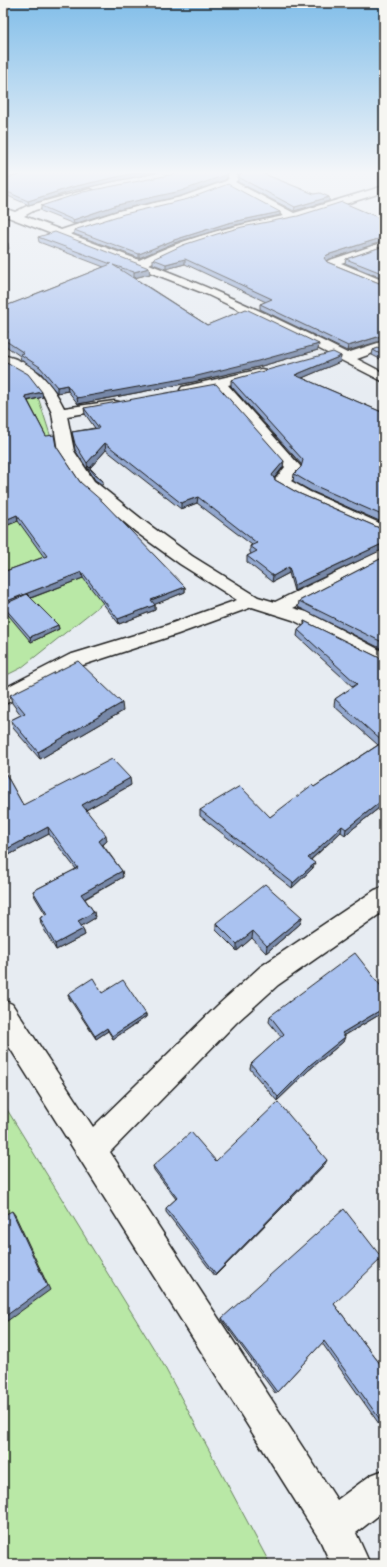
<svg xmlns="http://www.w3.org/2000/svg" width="387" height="1567" viewBox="0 0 387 1567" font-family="'Gochi Hand',sans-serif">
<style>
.green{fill:#b9e8a6;stroke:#6a8261}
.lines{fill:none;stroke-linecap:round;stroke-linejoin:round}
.minor-casing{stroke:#1c1c1c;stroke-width:3}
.minor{fill:#f6f6f2;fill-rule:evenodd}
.wall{fill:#92a7ce;stroke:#1c1c1c}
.shaded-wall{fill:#7788a8;stroke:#1c1c1c}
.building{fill:#aac2f0;stroke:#1c1c1c}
</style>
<rect width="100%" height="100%" fill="#e7ecf2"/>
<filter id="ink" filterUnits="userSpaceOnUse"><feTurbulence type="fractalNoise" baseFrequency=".025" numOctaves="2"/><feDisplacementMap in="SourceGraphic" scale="8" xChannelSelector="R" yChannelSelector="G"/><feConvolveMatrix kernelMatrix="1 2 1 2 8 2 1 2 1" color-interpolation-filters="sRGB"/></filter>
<g filter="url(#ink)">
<path class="green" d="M3 363 11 366 39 400 53 444 148 567 21 668 3 677Z
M3 1103 162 1362 270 1564H3Z"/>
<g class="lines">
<g class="minor-casing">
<path id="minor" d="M225 172H233L240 178 235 182 294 213 384 186V192L297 219 241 230 216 237 182 248 149 264C216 290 282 320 347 353L384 341V349L357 359 384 373V382L298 338 206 294 3 215V208L15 212 27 206 90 189 93 190 95 192 93 194 35 210 24 216 61 230 118 211 181 197 226 181 229 178 224 174ZM228 186 284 216C231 226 188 237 139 260L70 234 124 216 187 201Z
M384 242V249L341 263 384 281V288L327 265 325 263 327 261Z
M3 355C33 362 51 381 64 408L114 401 119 402 121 405 119 408 67 416 74 451 94 481 148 524 192 556 258 597 275 602 384 549V561L293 608 307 612 384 652V667L293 620 252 607 178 634 83 665 3 705V689L69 655 164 626 237 600 180 564 136 532 82 487 58 451 52 413 44 396 30 378 15 368 3 363Z
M261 369 266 370 268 373 266 376 228 385 301 467 299 473 291 481 310 492 384 525V536L298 498 275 485 273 482 285 467 216 388 187 394 182 393 180 390 182 387Z
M384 887V911L278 985 236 1023 110 1152 337 1500 371 1475 384 1470V1511L356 1533 370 1564H331L320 1540 3 1037V1000L12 1004 93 1127 218 1005 260 967 375 890Z"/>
</g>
<use href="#minor" class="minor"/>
</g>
<path class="wall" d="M32 172H160L111 182 72 191 29 205 3 194V179Z
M236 172H259L314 194 329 197V201L294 211 238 182V177L239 176Z
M227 174V178L225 180 181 196 118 210 74 224 41 211V206Z
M280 212V215L227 227 174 243 139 258 74 234V230Z
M38 237 150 274 134 278 133 277 207 325 318 350 258 367 193 382 78 404 68 391 57 393 41 373 21 360 20 356 3 344V307L33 296V295L104 267 39 242Z
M384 246V279L345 263 346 259Z
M153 259 327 260H326L327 262 384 285 347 351 260 309V304L266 302 185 264 166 269 153 264Z
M384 346V361L372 355 373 350Z
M341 356 340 362 302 378 384 413V523L311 491 293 481 294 474 301 467 302 465 231 386V380Z
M3 360 43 397 28 401 46 436 56 446 80 482 185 587V592L155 604V610L119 624 83 578 31 598 58 625 59 629 31 642 4 610 3 605 6 603 3 599V572L44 557 18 521 3 527Z
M84 408 283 467 274 478 275 480 298 493 384 530 294 591 289 573 272 582 247 562V556L251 554 250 552V546L252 545 197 503 181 509 106 450 90 468 103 481V485L95 480 89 470V469L88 470 75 450 72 432 95 428 85 414Z
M384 557V650L298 607 299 601Z
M304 621 384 660V804L345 835 341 832 311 860 313 868 292 888 200 816V810L270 817 314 787 378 745 334 706 335 699 353 687 297 636 298 630 304 625Z
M10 695 123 711 40 759 13 728 11 720 21 715 12 703Z
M3 769 23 805 131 785 86 810 107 841 103 845 122 871 123 877 85 899 94 912 95 918 81 926 83 929 85 935 56 950 41 924 40 918 46 915 35 897 33 891 76 869 49 834 3 858Z
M302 917 300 924 266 953 252 938 237 951 216 930V923Z
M102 993 146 1014V1017L113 1039 108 1031 96 1039 69 998 68 994Z
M384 1012 344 1036 343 1042 309 1070 277 1101 250 1069 251 1064 281 1037 269 1022 270 1016Z
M216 1161 325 1164 215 1276 166 1212V1208L176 1199 154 1170 153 1166Z
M334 1304 384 1369V1431L322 1343 277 1392 275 1393 222 1320V1318Z"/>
<path class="shaded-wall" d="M139 172H160L111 182 72 191 29 205 28 201 72 187Z
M227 174V178L225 180 181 196 118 210 74 224 73 220 117 205Z
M329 197V201L294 211 295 207Z
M280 212V215L227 227 174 243 139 258V254L174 240 228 223Z
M384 237V241L327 260 324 263V258L327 255Z
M8 243 9 249 3 251V245Z
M185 259V264L166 269V264Z
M149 268 150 274 134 278V272Z
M384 335V340L347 351 348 346Z
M319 344 318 350 258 367 193 382 78 404 77 398Z
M341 356 340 362 295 381V375Z
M67 385 68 391 57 393V387Z
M42 392 43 397 26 401 25 396Z
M105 443 106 450 90 468 88 466V470L87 463Z
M284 461 283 467 272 481V475Z
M198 497 197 503 181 509V503Z
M17 515 18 521 3 527V521Z
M384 543V549L294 591V585Z
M289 567V573L272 582 273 576Z
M82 572 83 578 9 606 7 601Z
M185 587V592L151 606V600Z
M155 605V610L119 624 118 619Z
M58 625 59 629 31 642 30 637Z
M122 703 123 711 40 759 38 752Z
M130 778 131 785 84 811 82 805Z
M384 799V804L345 835 346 829Z
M342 826 341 832 307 863 308 858Z
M48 827 49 834 3 858V851Z
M106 835 107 841 100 847 99 841Z
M315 863 313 868 292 888 293 883Z
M122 871 123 877 82 900 81 894Z
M94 912 95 918 80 927 78 921Z
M302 917 300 924 266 953 267 946Z
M83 929 85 935 56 950 55 944Z
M253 931 252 938 237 951V944Z
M384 1008V1012L340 1038 342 1033Z
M146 1014V1017L113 1039 112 1036Z
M107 1028 108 1031 96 1039 95 1036Z
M345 1037 343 1042 309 1070 277 1101 278 1097 310 1065Z
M327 1160 325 1164 215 1276 216 1274Z
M3 1208 8 1219 4 1215 3 1212Z
M12 1211 15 1215 50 1290 3 1324Z"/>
<path class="building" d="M32 172H139L72 187 28 201 3 190V179Z
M185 172H225L227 174 225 175 181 191 117 205 73 220 41 206 83 192Z
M240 172H259L314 194 320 193 329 197 295 207 238 177 242 174Z
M228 184 280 212 228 223 174 240 139 254 74 230 124 214 188 199Z
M342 202 384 220V237L327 255 324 258 327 262 384 285V335L348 346 260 304 272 299 185 259 166 264 153 259 183 245 217 234 242 227 298 216Z
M55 232 149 268 134 272 113 265 207 325 246 309 319 344 258 361 193 377 77 398 67 385 57 387 40 367 20 354 24 353 3 339V333L8 332 3 330V307L34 295H33L111 264 38 237Z
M3 241 8 243 3 245Z
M384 246V274L346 259Z
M384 346V356L373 350Z
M333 352 341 356 295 375 384 413V516L311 484 294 474 301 467 303 460 231 380Z
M3 360 28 374 42 392 25 396 46 436 54 435 56 446 80 482 103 502 185 587 151 600 155 605 118 619 82 572 7 601 3 595V572L47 556 17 515 3 521Z
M216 384 284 461 272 475 275 480 298 493 384 530V543L294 585 289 567 273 576 247 556 257 551 250 546 257 543 198 497 181 503 105 443 87 463 75 444 72 432 99 428 84 408Z
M88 466 103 481 95 475Z
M384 557V643L299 601Z
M27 594 58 625 30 637 3 606V605Z
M304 621 384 660V799L346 829 342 826 308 858 315 863 293 883 200 810 240 786 270 817 312 785 314 787 383 742 335 699 357 684 298 630 305 624Z
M78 661 122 703 38 752 11 720 25 713 10 695Z
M112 759 130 778 82 805 106 835 99 841 122 871 81 894 94 912 78 921 83 929 55 944 40 918 47 914 33 891 78 868 48 827 3 851V769L23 805Z
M265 884 302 917 267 946 253 931 237 944 216 923Z
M355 953 384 990V1008L342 1033 345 1037 310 1065 278 1097 251 1064 284 1034 270 1016Z
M93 978 102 993 123 980 146 1014 112 1036 107 1028 95 1036 68 994Z
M278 1102 327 1160 216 1274 166 1208 177 1198 153 1166 191 1132 216 1161Z
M344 1209 382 1258 334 1304 384 1369V1425L324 1341 277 1392 222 1318Z
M12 1211 47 1286 3 1318V1212L4 1215Z"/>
</g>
<linearGradient id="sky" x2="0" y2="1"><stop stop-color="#82bee9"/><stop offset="0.44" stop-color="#f4f6f9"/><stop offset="1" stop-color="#f4f6f9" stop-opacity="0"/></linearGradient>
<rect width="387" height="392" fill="url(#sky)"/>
<rect width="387" height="1567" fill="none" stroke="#f6f6f2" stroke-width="16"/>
<rect x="8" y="8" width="371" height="1551" fill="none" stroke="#1c1c1c" stroke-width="1.5" filter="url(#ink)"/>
</svg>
